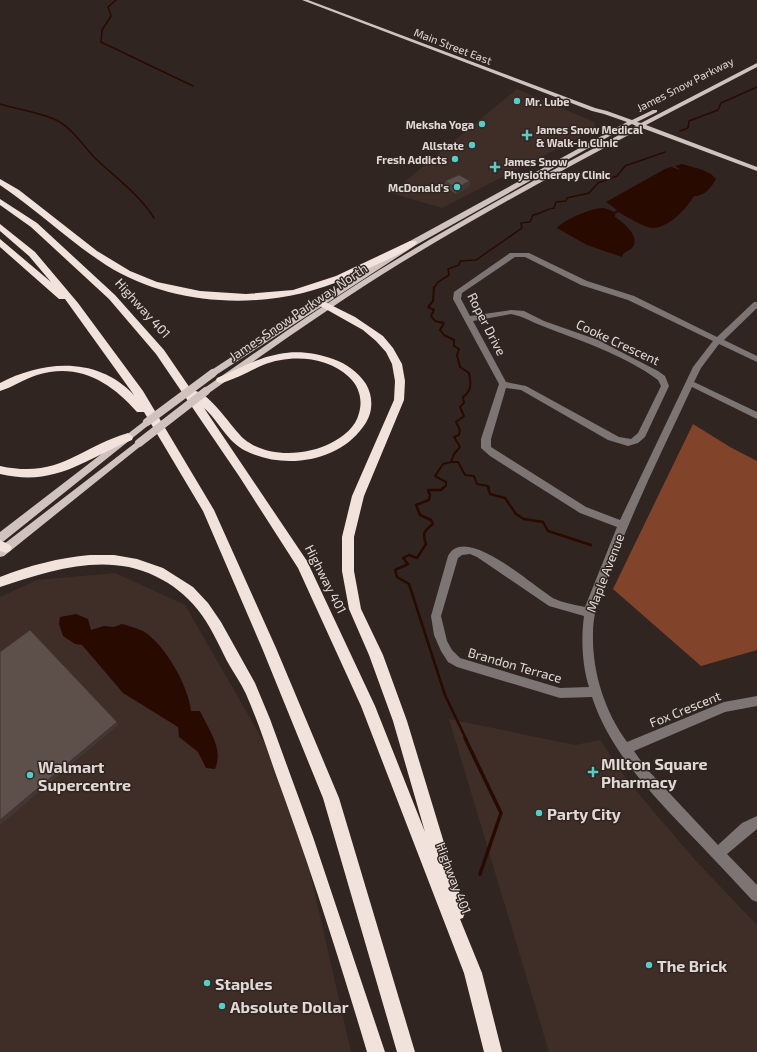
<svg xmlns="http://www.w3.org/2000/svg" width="757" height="1052" viewBox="0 0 757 1052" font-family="'Exo 2',sans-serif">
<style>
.built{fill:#3f2e27}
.forest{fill:#82432b}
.water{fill:#290a01}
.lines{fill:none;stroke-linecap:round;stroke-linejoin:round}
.stream-far3{stroke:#290a01;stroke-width:1.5}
.stream-far2{stroke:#290a01;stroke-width:2}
.stream-far1{stroke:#290a01;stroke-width:2.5}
.stream{stroke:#290a01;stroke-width:3.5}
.minor{fill:#7c7573;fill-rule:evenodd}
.major{fill:#d0c3be;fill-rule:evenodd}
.highway{fill:#f2e2dc;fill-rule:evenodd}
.major-bridge{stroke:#d0c3be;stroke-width:8}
.wall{fill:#504440}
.shaded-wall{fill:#413734}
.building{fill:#5d4f4a;stroke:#413734}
.poi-dot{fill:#54cdc8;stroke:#312521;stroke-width:1.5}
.labels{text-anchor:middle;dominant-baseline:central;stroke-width:3;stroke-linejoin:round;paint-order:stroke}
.far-street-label{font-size:11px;fill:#e1d9d6;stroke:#312521}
.far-poi-label{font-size:11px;font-weight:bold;fill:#e1d9d6;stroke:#312521;text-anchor:end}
.street-label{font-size:13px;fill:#e1d9d6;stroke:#312521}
.near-poi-label{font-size:16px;font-weight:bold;fill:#e1d9d6;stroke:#312521;text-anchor:start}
</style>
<rect width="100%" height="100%" fill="#312521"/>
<path class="built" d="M517 89 594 122 596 129 442 208 391 193Z
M115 573 185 605 268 749 310 872 351 1052H0V597L37 580Z
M449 719 575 745 600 740 625 777 654 812 697 862 757 925V1052H549Z"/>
<path class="forest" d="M693 424 730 447 757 461V650L701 666 613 589Z"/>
<path class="water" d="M682 164 703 170 711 174 716 179C711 188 705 196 694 196 686 209 669 228 652 228 645 228 626 216 618 212L615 214V217C623 222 643 238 631 249 627 252 624 251 622 257L587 245 557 228C563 220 592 208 602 208 606 208 610 210 614 212L617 210 606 202 665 169 671 167 681 170 675 166Z
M76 614 88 619 91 630 104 626 114 627 122 624C129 626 137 628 143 631 165 644 189 687 191 711H200C209 731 224 748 215 769L206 768 198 752 179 737 178 727 123 693 82 645 75 644 63 636 59 624 60 617Z"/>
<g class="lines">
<path class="stream-far3" d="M116 0 108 7 111 16 102 30 101 42 193 86
M0 104C17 109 37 112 54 119 72 127 82 145 96 159 116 178 139 194 154 218
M680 131 688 128 689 121 718 110 721 103 757 87
M434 288 438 282 449 275 448 269 459 265 460 261 476 260 522 228 521 223 530 222 533 215C541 214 546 209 554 208L556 202 566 201 567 198 589 193 598 183 617 176 625 166 665 152"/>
<path class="stream-far2" d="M434 287 433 301 428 307 434 310 431 316 435 321 444 323 440 330 444 335 454 340V346L459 349 457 355 460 367 469 373C471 383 472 391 463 397L464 403 460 407 464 416 456 422 460 430 459 435 454 437 460 447 454 454 451 462 443 464 435 476 446 482V486L443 488
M451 462H458L465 475 474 476 477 484 488 486 489 488"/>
<path class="stream-far1" d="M444 487 441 490H428L430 495 429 500 416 505 420 515 431 520 433 524C424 531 422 533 426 544L417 558 409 555 403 558 408 564 395 570 397 577 409 584 445 695 466 739
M488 487 490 494 505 498 516 514 524 519 543 522 548 531 591 545"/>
<path class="stream" d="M465 738 501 813 480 874"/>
<path class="minor" d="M510 253H529L587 281 634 296 717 337 754 302H757V308L724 340 757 356V362L719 344 701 368 694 382 757 412V419L692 387C666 443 638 499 616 556 605 581 593 606 593 634 592 672 605 712 627 742L724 702 757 696V706L725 712 634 751 645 767 718 845 742 823 757 816V829L727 854 757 885V902L752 900C730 876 708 853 685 829 648 790 609 749 592 697L560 698 457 667 448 662 441 651 434 635 431 616 448 556C465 522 536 589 555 599 564 603 576 605 585 607L617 527 580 513 490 456 481 448V439L499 384 453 299 454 292ZM515 257H525L581 285 628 300 713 341 693 367 620 520 586 507 491 447V439L506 388 521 390 608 440 628 446 638 443 645 437 669 386 665 376 658 371 598 340 544 321 524 311 511 310 470 316 461 299 462 293ZM511 314C522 316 530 321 540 325 580 341 623 354 658 380L661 386 638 433 631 439 619 437 526 386 506 382 473 321ZM462 555 470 554 477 557 549 606 584 616C581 639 582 665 589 687L560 688 460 658 452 650 447 641 441 616 458 558Z"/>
<path class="major" d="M302 0H308L595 108 607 111 632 120 653 110H657V112L637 122 641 123 757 63V67L646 125 757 167V171L642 128C560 171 478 216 399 264 334 304 271 349 209 393H203L202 391 203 389C266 345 328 301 394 261 473 213 554 169 636 126L632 124 624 128 416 245 216 375H210V371L410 241 627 122 604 114 592 111Z
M147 419 150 420 151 422 150 424 4 541 0 542V532Z
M139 440 144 443 142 445 4 556 0 557V547Z"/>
<path class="highway" d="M0 179 19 190 97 251 130 271 157 282 200 291 246 294 293 290 336 276 410 241H416L417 243C410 251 360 272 347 278 273 311 176 309 106 265 69 241 37 210 0 185Z
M0 199 37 223 115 295 164 350 192 391C207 388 233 430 244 439 267 458 306 456 331 443 343 437 356 427 359 413 363 400 359 386 349 377 327 356 290 354 263 365 249 371 236 379 221 383L217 382 216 380 217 378C238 369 257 358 279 354 297 350 316 353 333 359 347 364 358 372 366 384 374 398 373 414 363 427 338 462 284 470 246 451 227 442 219 421 204 408L307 561 375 706 425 832 393 721 369 655 349 609 342 571V537L352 496 394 400 395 381 392 364 386 352 376 341 363 330 315 303 320 300 323 301 355 317 383 336 393 348 402 364 405 381 404 400 364 496 354 537V571L361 609 383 655 407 721 465 912 463 918 460 919 482 973 502 1052H484L464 973 361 706 298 568 239 476 156 354 109 299 31 227 0 205Z
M0 224 35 252 78 303 143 391 214 510 276 648 339 798 415 1052H397L323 798 262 648 203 511 144 412H137C111 382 78 362 37 375 24 379 13 387 0 391V383C43 360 98 356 134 395L65 299H59L0 247V239L51 282 29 256 0 231Z
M128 433 133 437 132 440C83 460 56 487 0 474V466C60 479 77 448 128 433Z
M0 540 10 545 12 548 10 551 6 553 0 551Z
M90 555H114L137 559 163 568 193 587 208 603 221 622 255 683 270 719 313 837 385 1052H367C339 958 309 864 275 772 266 746 257 719 246 694 241 683 233 672 227 661 218 643 210 625 198 610 186 595 172 584 155 576 105 552 49 571 0 587V577C30 565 59 558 90 555Z"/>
<path class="major-bridge" d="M147 422 213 373
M139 443 206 391"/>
</g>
<path class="wall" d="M445 181H470L469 187 456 194 445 187Z"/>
<path class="shaded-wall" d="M470 181 469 187 456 194V188Z
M117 722 118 725 0 825V820Z"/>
<path class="building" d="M459 175 470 181 456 188 445 181Z
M30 630 117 722 0 820V652Z"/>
<g class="poi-dot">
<circle cx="517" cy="101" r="4"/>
<circle cx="482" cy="124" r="4"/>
<path d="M525 129h4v4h4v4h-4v4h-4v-4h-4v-4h4z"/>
<circle cx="472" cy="145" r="4"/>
<circle cx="455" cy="159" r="4"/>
<path d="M493 161h4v4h4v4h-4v4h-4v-4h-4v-4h4z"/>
<circle cx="457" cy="187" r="4"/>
<path d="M591 766h4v4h4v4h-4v4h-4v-4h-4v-4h4z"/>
<circle cx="30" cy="775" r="4"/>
<circle cx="539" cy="813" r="4"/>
<circle cx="649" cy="965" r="4"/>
<circle cx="207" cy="983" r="4"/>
<circle cx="222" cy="1006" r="4"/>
</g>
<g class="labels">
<g class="far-street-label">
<text transform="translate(453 46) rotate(21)">Main Street East</text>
<text transform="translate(685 84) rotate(-27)">James Snow Parkway</text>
</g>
<g class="far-poi-label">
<text x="525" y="101" text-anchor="start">Mr. Lube</text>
<text x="474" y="124">Meksha Yoga</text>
<text x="536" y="129" text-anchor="start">James Snow Medical<tspan x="536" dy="13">&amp; Walk-in Clinic</tspan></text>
<text x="464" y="145">Allstate</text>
<text x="447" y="159">Fresh Addicts</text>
<text x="504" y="161" text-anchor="start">James Snow<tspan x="504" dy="13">Physiotherapy Clinic</tspan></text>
<text x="449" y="187">McDonald's</text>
</g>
<g class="street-label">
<text transform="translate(143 308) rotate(48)">Highway 401</text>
<text transform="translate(298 312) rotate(-34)">James Snow Parkway North</text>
<text transform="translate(487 324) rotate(63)">Roper Drive</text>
<text transform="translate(618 342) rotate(25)">Cooke Crescent</text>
<text transform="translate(605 573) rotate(-69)">Maple Avenue</text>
<text transform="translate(326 579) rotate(63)">Highway 401</text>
<text transform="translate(515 665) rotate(16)">Brandon Terrace</text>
<text transform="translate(685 709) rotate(-22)">Fox Crescent</text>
<text transform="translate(454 878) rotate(69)">Highway 401</text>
</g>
<g class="near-poi-label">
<text x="601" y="763">MIlton Square<tspan x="601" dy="18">Pharmacy</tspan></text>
<text x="38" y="766">Walmart<tspan x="38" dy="18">Supercentre</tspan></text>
<text x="547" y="813">Party City</text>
<text x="657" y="965">The Brick</text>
<text x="215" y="983">Staples</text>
<text x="230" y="1006">Absolute Dollar</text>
</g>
</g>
</svg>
